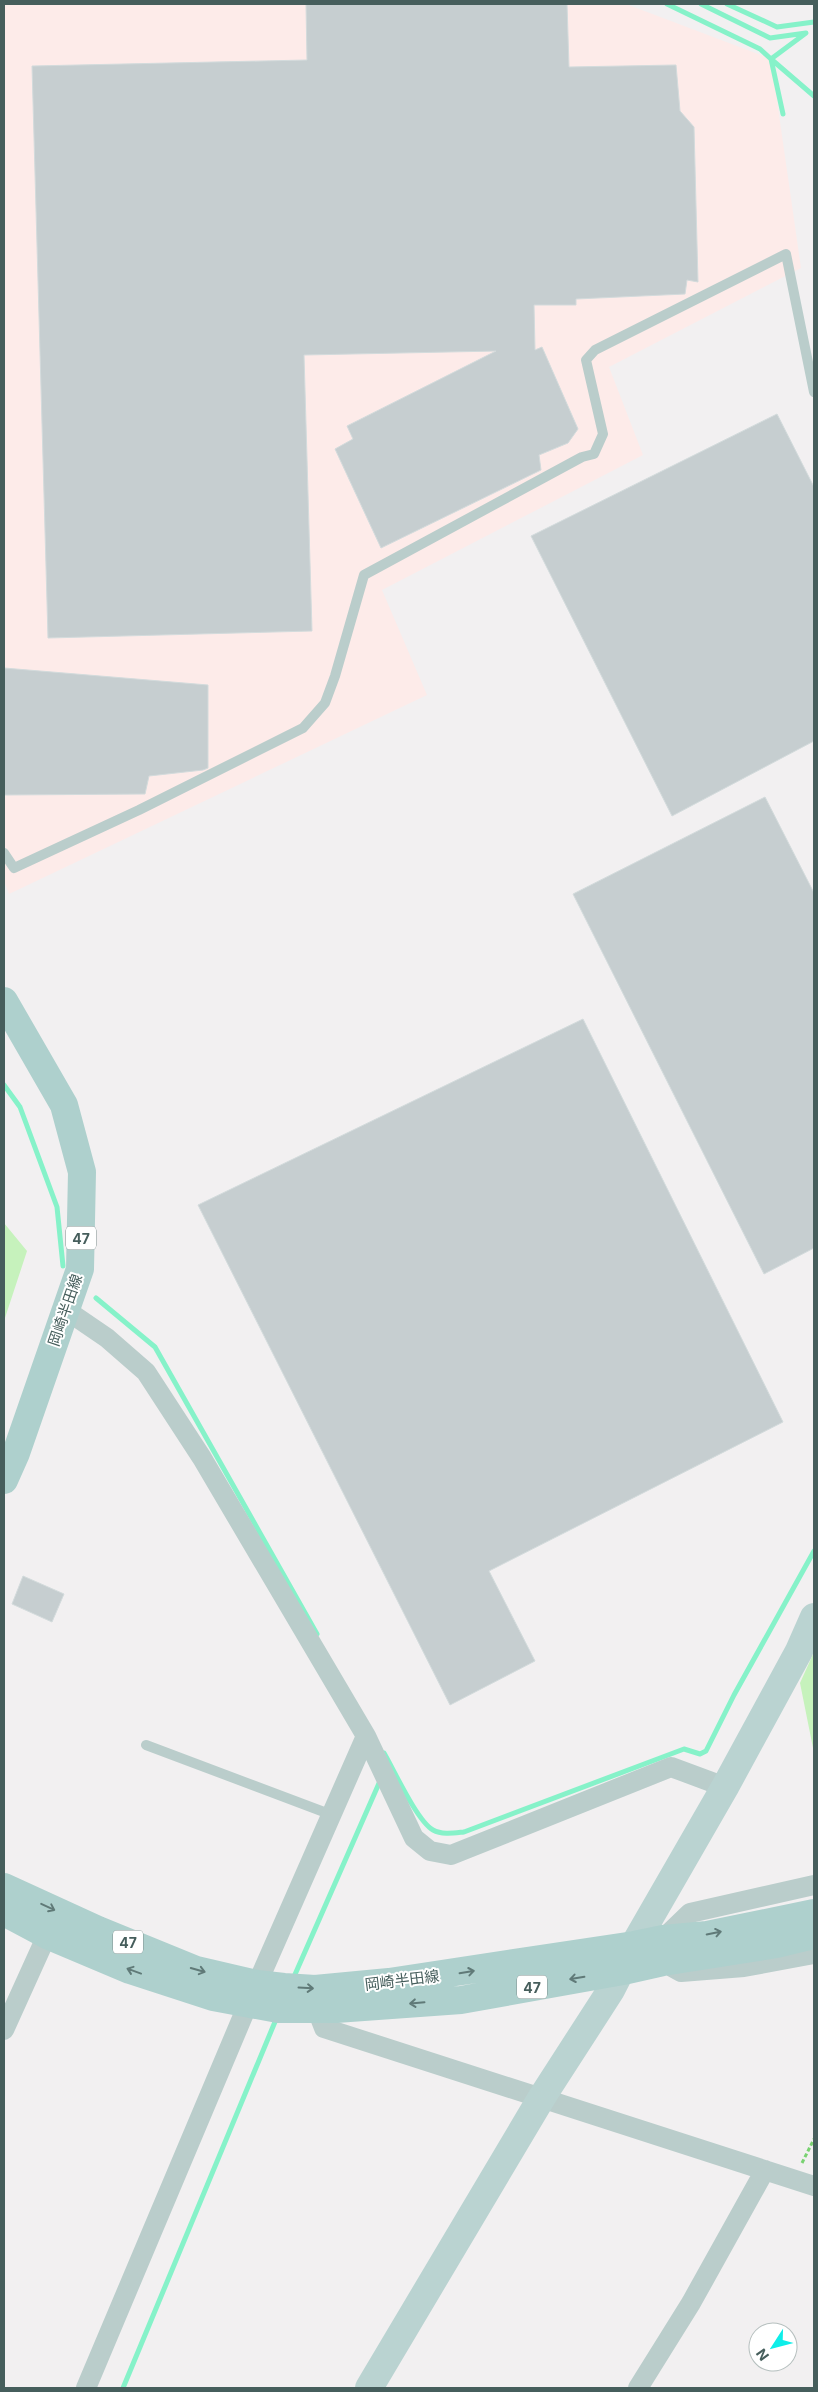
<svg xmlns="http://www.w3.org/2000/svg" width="818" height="2392" viewBox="0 0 818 2392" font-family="Inter,'Noto Sans JP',sans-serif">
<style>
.commercial{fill:#fdebe9}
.green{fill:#c6f2bc}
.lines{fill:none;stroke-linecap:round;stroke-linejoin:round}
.stream{stroke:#86f2c9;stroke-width:5}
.building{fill:#c6ced0;stroke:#d3dbdc}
.path{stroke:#79d271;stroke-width:3;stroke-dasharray:4 2.5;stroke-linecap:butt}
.lane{stroke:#bacdcb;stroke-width:10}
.street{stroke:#bacdcb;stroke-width:20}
.secondary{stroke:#bad3d1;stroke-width:28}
.primary{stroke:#aed0cd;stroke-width:28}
.oneway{stroke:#607a78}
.labels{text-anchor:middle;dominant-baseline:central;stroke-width:4;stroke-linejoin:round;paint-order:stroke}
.shield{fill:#fff;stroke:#7e8e8d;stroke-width:1}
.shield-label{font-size:14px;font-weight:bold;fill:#465e5c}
.street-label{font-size:15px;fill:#465e5c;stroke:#fff}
</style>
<rect width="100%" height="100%" fill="#f2f0f1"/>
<path class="commercial" d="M4 4H626L771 59 801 268 609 367 643 455 382 590 427 695 9 894 4 881Z"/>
<path class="green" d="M4 1223 27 1251 4 1321Z
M814 1652V1753L800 1683Z"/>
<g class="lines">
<path class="stream" d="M667 4 760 49 771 59 783 114
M701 4 770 38 806 33 771 59 814 96
M727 4 777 27 814 22
M4 1085 20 1107 57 1207 63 1266
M96 1298 155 1347 317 1634
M384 1753C394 1770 417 1821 433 1830 442 1835 454 1833 464 1832L684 1749 700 1754 706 1751 734 1695 814 1551
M293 1979 380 1781
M123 2388 277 2017"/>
</g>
<path class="building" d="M306 4H567L569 67 676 65 680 111 694 127 698 282 687 280 685 294 576 299V305H534L535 350 542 347 578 429 568 443 539 455 541 470 381 548 335 449 353 439 347 426 496 351 304 355 312 631 48 638 32 66 307 60Z
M777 414 814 487V741L672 816 531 536Z
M4 668 208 685V768L203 770 149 776 145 794 4 795Z
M765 797 814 893V1248L764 1274 573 894Z
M583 1019 783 1422 489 1571 535 1661 450 1705 198 1205Z
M23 1576 64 1594 52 1622 12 1604Z"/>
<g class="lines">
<path class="path" d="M802 2163 814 2139"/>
<path class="lane" d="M4 853 14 868 139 810 303 728 325 703 335 676 364 575 582 457 594 454 603 434 586 360 595 350 786 254 814 392
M146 1745 332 1815"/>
<path class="street" d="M66 1310 107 1338 146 1372 202 1458 366 1736 414 1838 430 1851 451 1855 671 1767 725 1787
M663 1939 690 1913 814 1885
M672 1967 681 1972 744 1967 814 1954
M257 1984 366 1736
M317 2010 324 2028 814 2186
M4 2030 47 1935
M86 2388 248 2004
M638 2388 691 2303 765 2170"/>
<path class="secondary" d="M369 2388 542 2097 611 1990 634 1945 725 1787 799 1651 814 1617"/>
<path class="primary" d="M4 1001 64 1105 82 1172 80 1269 16 1453 4 1480
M4 1887 98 1930 196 1970 257 1984 284 1987 315 1989 389 1982 634 1945 663 1939 707 1935 814 1913
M4 1912 47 1935 130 1970 213 1997 278 2009H336L461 2000 623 1971 663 1962 777 1944 814 1935"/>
</g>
<defs><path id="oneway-shaft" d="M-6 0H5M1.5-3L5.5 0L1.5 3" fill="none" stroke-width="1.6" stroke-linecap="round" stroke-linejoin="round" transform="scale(1.25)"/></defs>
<g class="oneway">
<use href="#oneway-shaft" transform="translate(48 1907) rotate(25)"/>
<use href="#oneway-shaft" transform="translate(714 1933) rotate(-11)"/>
<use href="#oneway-shaft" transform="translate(198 1970) rotate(16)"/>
<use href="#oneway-shaft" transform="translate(134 1971) rotate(-160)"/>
<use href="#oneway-shaft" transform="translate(467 1972) rotate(-9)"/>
<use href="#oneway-shaft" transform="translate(577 1978) rotate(171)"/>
<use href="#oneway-shaft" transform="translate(306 1988) rotate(3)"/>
<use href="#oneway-shaft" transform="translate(417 2003) rotate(175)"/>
</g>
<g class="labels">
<g class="shield">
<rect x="66" y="1226.5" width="30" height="23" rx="4"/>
<rect x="113" y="1930.5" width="30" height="23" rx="4"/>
<rect x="517" y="1975.5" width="30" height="23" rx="4"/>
</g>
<g class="shield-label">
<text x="81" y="1238">47</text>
<text x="128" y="1942">47</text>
<text x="532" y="1987">47</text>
</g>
<g class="street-label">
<text transform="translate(65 1310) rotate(-71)">岡崎半田線</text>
<text transform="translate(402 1980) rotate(-7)">岡崎半田線</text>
</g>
</g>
<rect width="818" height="2392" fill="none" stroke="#465e5c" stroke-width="10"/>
<g transform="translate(773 2347) rotate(234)"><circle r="24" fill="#ffffff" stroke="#b5bfbe"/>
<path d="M0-4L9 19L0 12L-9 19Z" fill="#0eeee9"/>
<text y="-8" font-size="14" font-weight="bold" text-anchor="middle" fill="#465e5c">N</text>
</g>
</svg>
